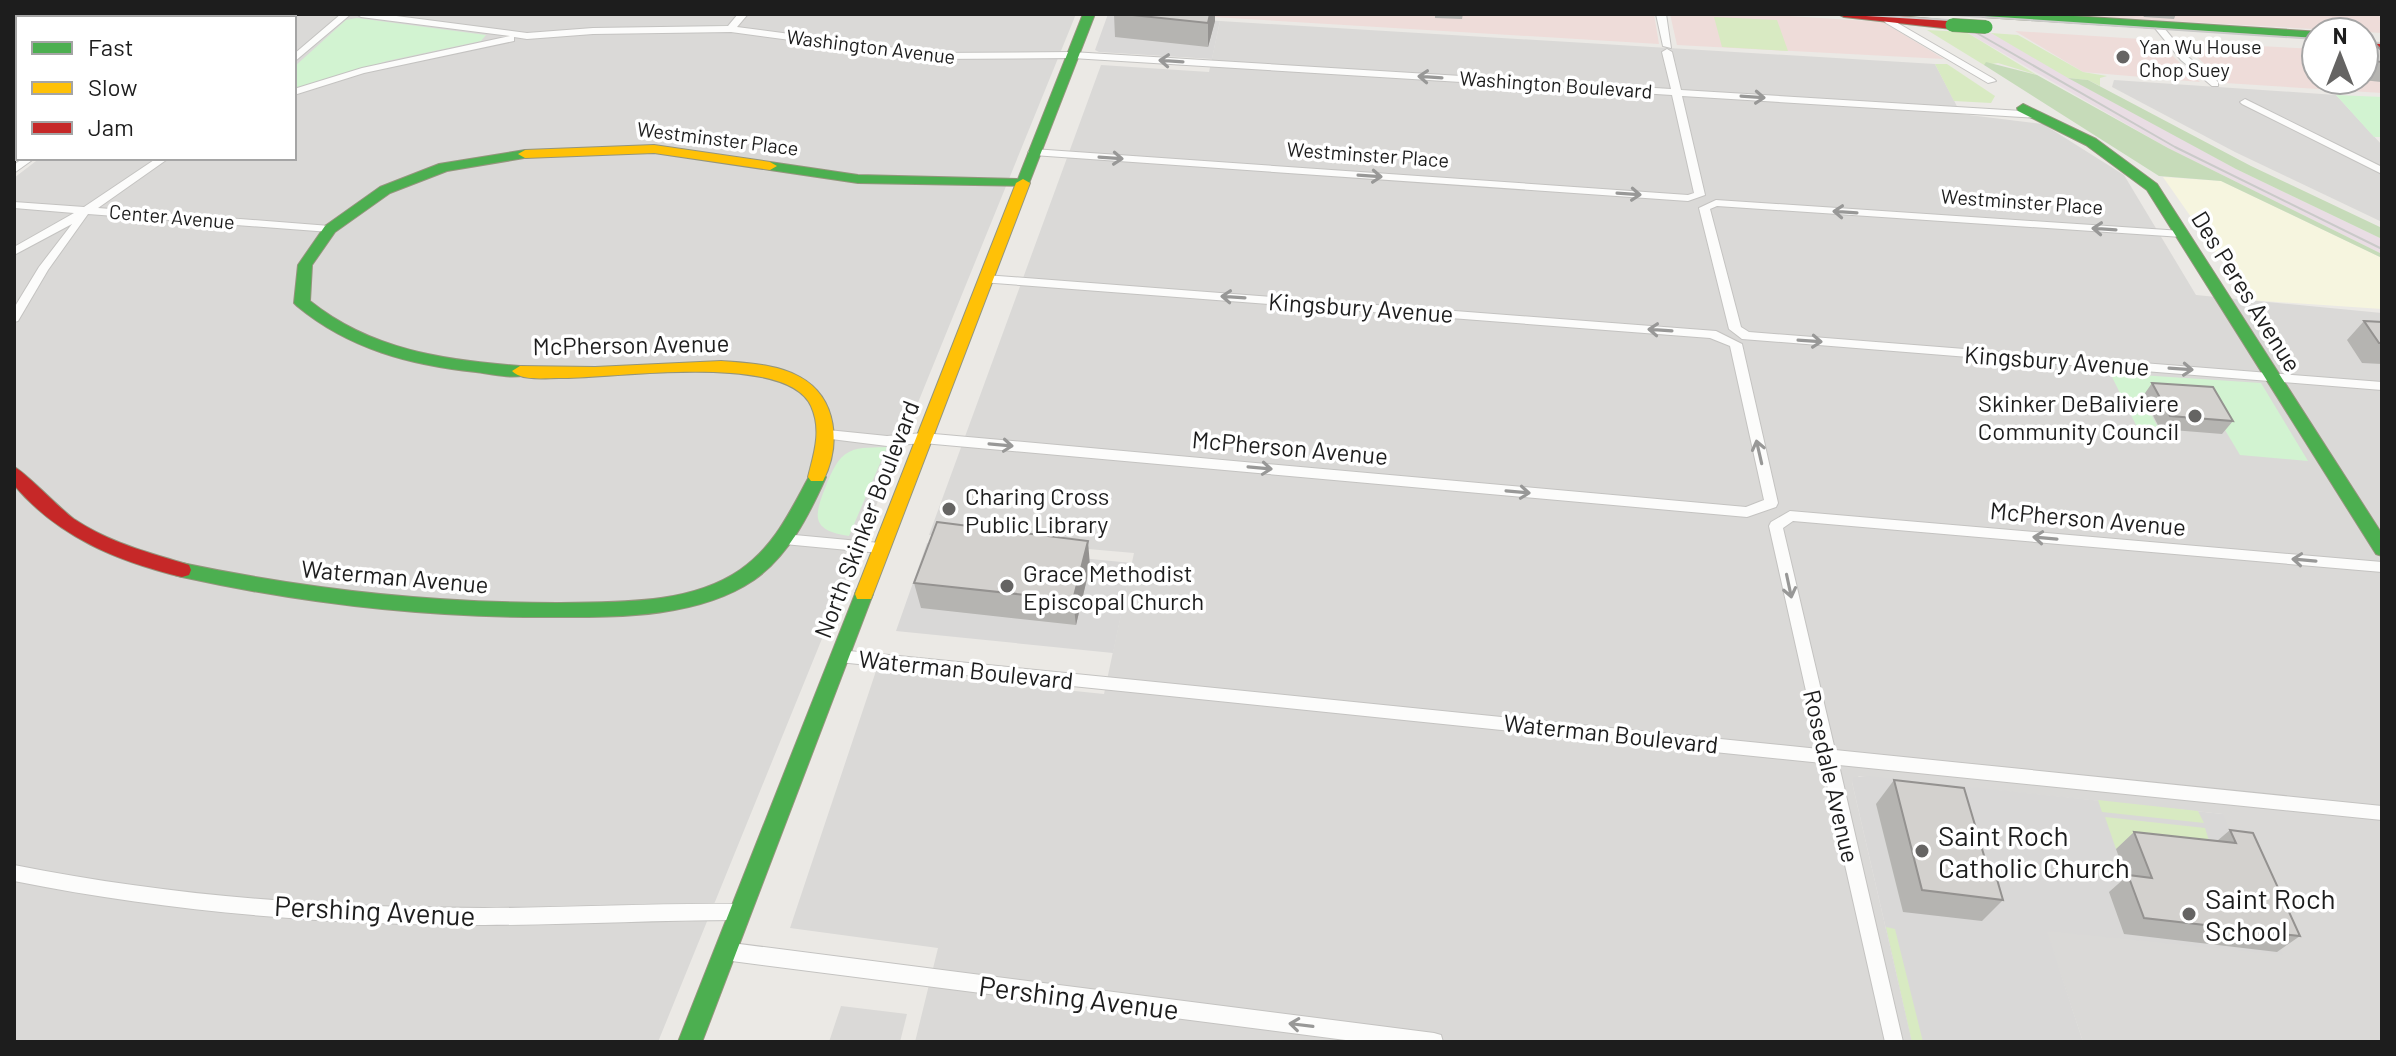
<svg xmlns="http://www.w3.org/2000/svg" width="2396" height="1056" viewBox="0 0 2396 1056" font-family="Barlow,sans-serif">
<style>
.residential{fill:#dad9d7}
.commercial{fill:#eedcd9}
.industrial{fill:#e9dde4}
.education{fill:#f6f5df}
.religious{fill:#d9d8d7}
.grass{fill:#d8eac2}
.forest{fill:#c6dbb9}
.park{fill:#d2f3d1}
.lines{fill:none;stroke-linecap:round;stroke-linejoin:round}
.street-casing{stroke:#c4c3c1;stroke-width:2}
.fast-casing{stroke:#94957d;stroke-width:2}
.slow-casing{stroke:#94957d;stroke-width:2}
.jam-casing{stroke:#94957d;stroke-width:2}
.street{fill:#fcfcfb;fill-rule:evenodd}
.fast{fill:#4caf50;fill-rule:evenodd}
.slow{fill:#ffc107;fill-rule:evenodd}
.jam{fill:#c62828;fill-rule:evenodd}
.tram{stroke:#cacac9;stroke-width:2}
.fast-bridge-casing{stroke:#94957d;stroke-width:14;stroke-linecap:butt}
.fast-bridge{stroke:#4caf50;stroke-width:13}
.wall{fill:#b5b4b1}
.shaded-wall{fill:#949290}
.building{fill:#d3d1ce;stroke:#949290;stroke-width:2}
.oneway{stroke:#989897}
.poi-dot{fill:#656463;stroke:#fff;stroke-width:3}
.labels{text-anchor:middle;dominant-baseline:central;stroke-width:7;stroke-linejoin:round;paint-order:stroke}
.far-street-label{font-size:20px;fill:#1d1d1d;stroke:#fff}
.far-poi-label{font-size:20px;fill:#1d1d1d;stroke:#fff;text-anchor:start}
.street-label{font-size:24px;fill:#1d1d1d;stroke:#fff}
.poi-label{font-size:24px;fill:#1d1d1d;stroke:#fff;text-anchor:start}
.near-poi-label{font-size:28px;fill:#1d1d1d;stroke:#fff;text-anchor:start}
.near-street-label{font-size:28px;fill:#1d1d1d;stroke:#fff}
</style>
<rect width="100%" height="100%" fill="#ebe9e5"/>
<path class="residential" d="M14 14H213L207 18H18L20 158 14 162Z
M229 14H1076L658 1042H14V178L40 158H294V18H223Z
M1220 21 1935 64 1961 114 2043 124 2124 175 2196 295 2382 313V1042H2083L2046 930 2223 814 1859 776 1852 782 1912 1042H915L938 948 790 928 876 671 1104 694 1134 553 929 535 1101 65 1209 72Z
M2114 80 2336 95 2382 145V222L2235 152 2112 87Z
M841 1006 907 1014 900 1042H829Z"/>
<path class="commercial" d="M1164 14H1654L1659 44Z
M1670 14H1757L1883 22 1944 59 1677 45Z
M2049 14H2382V33L2260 26Z
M2015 31 2156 40 2200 82 2083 72Z
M2181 42 2316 49V80H2364L2382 52V93L2225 83Z"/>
<path class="industrial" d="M1966 32 1991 33 2236 169 2382 239V254L2168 148Z"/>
<path class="education" d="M2163 177 2221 181 2382 258V309L2249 300Z"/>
<path class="religious" d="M1108 14 1220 21 1212 59 1099 52 1095 50Z
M927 543 1132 563 1113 653 896 631Z
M1867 776 2223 814 2283 955 2047 931 2083 1042H1912L1852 782 1854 777Z"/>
<path class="grass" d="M1714 17 1777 20 1788 51 1722 47Z
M1927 30 1966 32 2037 75 1998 63 1984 65Z
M1991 33 2018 35 2083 72 2107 76 2100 78V86L2088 80 2068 78Z
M1935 64H1947L1995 96 1991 103 1954 101Z
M2098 800 2198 811 2204 823 2102 812Z
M2105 817 2205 828 2215 860 2116 849Z
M1886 927 1895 929 1923 1042H1912Z"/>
<path class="forest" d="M1986 62 2037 75 2168 148 2382 254V258L2221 181 2159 176 1984 65Z
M2068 78 2088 80 2251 166 2382 228V239L2236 169Z"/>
<path class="park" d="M357 18 486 35 481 41 387 61 294 90V67L346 20Z
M2336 95 2382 97V137H2374Z
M2110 373 2261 383 2308 461 2240 455 2207 400 2141 395 2160 431 2138 429Z
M887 447 849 536C808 530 815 514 827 483 832 472 837 458 849 452 860 446 876 448 887 447Z"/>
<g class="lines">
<g class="street-casing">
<path id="street" d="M216 14H227L223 18H212Z
M341 14H351L294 62V54Z
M356 14H381L527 33 593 28 728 26 738 14H748L737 27 933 53 1072 52 1671 89 1662 52 1667 49 1672 52 1681 90 2039 112 2044 115 2039 118 1682 96 1705 195 1688 201 1033 155 1028 152 1033 149 1688 195 1694 193 1672 95 1072 58 933 59 731 32 593 34 527 39 514 37V41L364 73 294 95V89L362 68 510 36 361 17Z
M1656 14H1666L1671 48 1663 46Z
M1889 18 1994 79 1996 81 1988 83 1886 23 1884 21Z
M14 20 18 21V27L14 26Z
M2154 23H2160L2187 56 2218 82V86H2212L2181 60 2154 27Z
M2245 99 2382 167V174L2242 104 2240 102Z
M23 158H35L14 173V165Z
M157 158H169L98 208 330 226 336 229 330 232 88 214 48 270 18 321 14 322V308L39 267 72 224 14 255V247L74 213 14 208V202L84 207Z
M1716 200 2182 231 2188 234 2182 237 1717 206 1710 209 1741 327 1749 332 2382 382V390L1742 339 1729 329 1699 208Z
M985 275 1716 331 1742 344 1778 503 1776 507 1747 517 923 443 887 446 823 438 821 435 828 430 887 436 923 433 1746 507 1764 500 1730 346 1710 338 981 282V276Z
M1790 511 2382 562V572L1793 521 1783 528 1835 750 2382 806V820L1839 765 1903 1042H1885L1822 763 839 662 834 660 831 656 834 652 839 650 1819 749 1769 526 1771 522Z
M784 534 880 543 885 544 887 548 885 552 880 553 784 544 779 543 777 539 779 535Z
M14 865C169 896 327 908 484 908 569 908 654 903 739 904L745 906 748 912 745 918 739 920C654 920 569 925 484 925 326 925 169 912 14 881Z
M724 942 1434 1033 1441 1035 1443 1042H1361L724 960 718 957 715 951 718 945Z"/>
</g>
<g class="fast-casing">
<path id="fast" d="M1083 14H1095L1028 186 858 183 770 170 763 166 770 162 858 175 1018 179Z
M1978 14H2042L2321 32H2316V38L1984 17Z
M2023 104 2096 139 2157 184 2382 534V556L2376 554 2147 190 2086 145 2018 111 2017 108Z
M525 150 532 154 530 157 447 171 390 193 335 232 312 265 310 301C371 350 444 360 520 366L526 367 528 371 526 375C510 379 491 374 476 372 410 365 349 349 297 306L294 303 298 265 325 226 380 187 439 164Z
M817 471 826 477C809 515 789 555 754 580 698 618 619 617 554 617 428 618 305 604 182 577L175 575 173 570 175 565 182 563C306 589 430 603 557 603 616 602 689 605 740 570 776 545 791 509 811 473Z
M864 587 871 589 873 594 702 1042H678L855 594 857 589Z"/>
</g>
<g class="slow-casing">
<path id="slow" d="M654 145 770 162 777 166 770 170 654 153 525 158 518 154 525 150Z
M1023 179 1030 183 873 594 871 599H857L855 594 1016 183Z
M721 361C746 363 777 364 800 377 838 398 841 446 823 481H811L808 477C814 453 822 430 811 406 786 351 611 379 559 378 545 378 521 381 512 371L520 366 595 367Z"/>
</g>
<g class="jam-casing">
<path id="jam" d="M1838 14H1878L1952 21 1958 25 1952 29 1844 17Z
M2364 43 2382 44V52L2364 51Z
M14 467C23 470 60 509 74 519 110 543 148 552 189 565L191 570 189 575 182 577C117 561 58 537 14 485Z"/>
</g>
<use href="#street" class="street"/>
<use href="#fast" class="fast"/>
<use href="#slow" class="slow"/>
<use href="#jam" class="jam"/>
<path class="tram" d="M1849 14 1950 20
M1938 14 2316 39
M1975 32 2175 147 2382 249
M2364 42 2382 43"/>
<g class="fast-bridge-casing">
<path id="fast-bridge" d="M1952 25 1986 27"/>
</g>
<use href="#fast-bridge" class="fast-bridge"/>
</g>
<path class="wall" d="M1114 14H1215V21L1208 47 1115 37Z
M1435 14H1463L1462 19 1435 18Z
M2142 14H2176L2174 19 2144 17Z
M2364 36 2382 51 2381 82 2363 80Z
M2316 46V56L2312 52Z
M2364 321 2382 322V364L2362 363 2347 340Z
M2152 383 2233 421 2222 434 2160 429 2143 396Z
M1090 566 1076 625 921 608 914 583Z
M1894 780 1988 869 2003 900 1982 921 1903 912 1876 804Z
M2230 830 2300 936 2277 952 2124 934 2109 892 2126 877 2116 849 2134 832 2217 841Z"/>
<path class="shaded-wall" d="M1210 14H1215V21L1208 47V23Z
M1088 541 1090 566 1076 625 1073 600Z"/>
<path class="building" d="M1123 14H1210L1208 23Z
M2364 36H2368L2382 51V62L2364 60Z
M2364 321 2382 322V343H2379Z
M2152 383 2213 387 2233 421 2170 416Z
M937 522 1088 541 1073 600 914 583Z
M1894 780 1964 788 1988 869H1994L2003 900 1922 890Z
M2230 830 2253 833 2300 936 2144 918 2128 875 2152 878 2134 832 2236 843Z"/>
<defs><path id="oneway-shaft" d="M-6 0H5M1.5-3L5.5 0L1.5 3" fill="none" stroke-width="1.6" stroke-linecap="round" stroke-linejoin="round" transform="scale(2)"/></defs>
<g class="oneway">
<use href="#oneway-shaft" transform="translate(1171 61) rotate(-176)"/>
<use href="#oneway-shaft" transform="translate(1430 77) rotate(-176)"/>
<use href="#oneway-shaft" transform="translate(1753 97) rotate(4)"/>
<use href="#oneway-shaft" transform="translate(1111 158) rotate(4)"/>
<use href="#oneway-shaft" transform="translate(1370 176) rotate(4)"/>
<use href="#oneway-shaft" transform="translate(1629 194) rotate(4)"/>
<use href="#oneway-shaft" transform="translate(1845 212) rotate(-176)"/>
<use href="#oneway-shaft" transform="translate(2104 229) rotate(-176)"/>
<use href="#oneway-shaft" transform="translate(1233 297) rotate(-176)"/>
<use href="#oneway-shaft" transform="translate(1660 330) rotate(-176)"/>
<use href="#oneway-shaft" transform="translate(1810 341) rotate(4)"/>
<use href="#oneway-shaft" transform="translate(2181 369) rotate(4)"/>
<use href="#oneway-shaft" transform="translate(1001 445) rotate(5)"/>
<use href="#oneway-shaft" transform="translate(1759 452) rotate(-103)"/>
<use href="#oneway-shaft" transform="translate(1260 468) rotate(5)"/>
<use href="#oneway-shaft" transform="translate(1518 492) rotate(5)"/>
<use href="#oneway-shaft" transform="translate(2045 538) rotate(-175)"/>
<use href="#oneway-shaft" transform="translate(2304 560) rotate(-175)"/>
<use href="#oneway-shaft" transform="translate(1789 586) rotate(78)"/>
<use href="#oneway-shaft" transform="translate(1301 1025) rotate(-173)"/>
</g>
<g class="poi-dot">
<circle cx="2123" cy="57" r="8"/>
<circle cx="2195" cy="416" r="8"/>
<circle cx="949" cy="509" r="8"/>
<circle cx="1007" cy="586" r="8"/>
<circle cx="1922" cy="851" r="8"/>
<circle cx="2189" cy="914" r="8"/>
</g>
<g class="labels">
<g class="far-street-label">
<text transform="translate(871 46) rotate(7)">Washington Avenue</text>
<text transform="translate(1556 84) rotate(4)">Washington Boulevard</text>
<text transform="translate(718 138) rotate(7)">Westminster Place</text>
<text transform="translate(1368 154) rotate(4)">Westminster Place</text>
<text transform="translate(2022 201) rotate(4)">Westminster Place</text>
<text transform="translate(172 216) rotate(5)">Center Avenue</text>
</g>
<g class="far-poi-label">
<text x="2139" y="46">Yan Wu House<tspan x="2139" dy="23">Chop Suey</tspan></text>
</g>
<g class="street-label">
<text transform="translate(2247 291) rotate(58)">Des Peres Avenue</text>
<text transform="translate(1361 307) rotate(4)">Kingsbury Avenue</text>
<text transform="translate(631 344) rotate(-1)">McPherson Avenue</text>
<text transform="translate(2057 360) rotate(4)">Kingsbury Avenue</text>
<text transform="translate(1290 447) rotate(5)">McPherson Avenue</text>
<text transform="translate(2088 518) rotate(5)">McPherson Avenue</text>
<text transform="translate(866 519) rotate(-69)">North Skinker Boulevard</text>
<text transform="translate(395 576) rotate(5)">Waterman Avenue</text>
<text transform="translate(966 669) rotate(6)">Waterman Boulevard</text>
<text transform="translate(1611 733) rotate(6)">Waterman Boulevard</text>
<text transform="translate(1832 776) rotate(77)">Rosedale Avenue</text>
</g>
<g class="poi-label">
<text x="2179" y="402" text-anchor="end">Skinker DeBaliviere<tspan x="2179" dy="28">Community Council</tspan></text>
<text x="965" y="495">Charing Cross<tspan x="965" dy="28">Public Library</tspan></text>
<text x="1023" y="572">Grace Methodist<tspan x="1023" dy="28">Episcopal Church</tspan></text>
</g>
<g class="near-poi-label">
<text x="1938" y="835">Saint Roch<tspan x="1938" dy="32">Catholic Church</tspan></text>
<text x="2205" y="898">Saint Roch<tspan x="2205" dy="32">School</tspan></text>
</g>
<g class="near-street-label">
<text transform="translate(375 910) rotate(3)">Pershing Avenue</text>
<text transform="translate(1079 997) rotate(7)">Pershing Avenue</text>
</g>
</g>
<rect width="2396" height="1056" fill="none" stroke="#1d1d1d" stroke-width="32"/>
<rect x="16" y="16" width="280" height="144" fill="#ffffff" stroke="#a5a5a5" stroke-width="2"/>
<rect x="32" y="42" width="40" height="12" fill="#4caf50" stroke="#a5a5a5" stroke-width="2"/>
<text x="88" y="56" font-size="24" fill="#1d1d1d">Fast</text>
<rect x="32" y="82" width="40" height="12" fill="#ffc107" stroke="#a5a5a5" stroke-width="2"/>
<text x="88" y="96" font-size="24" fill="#1d1d1d">Slow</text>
<rect x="32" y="122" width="40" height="12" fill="#c62828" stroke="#a5a5a5" stroke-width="2"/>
<text x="88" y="136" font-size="24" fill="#1d1d1d">Jam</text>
<g transform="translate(2340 56)"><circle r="38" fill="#ffffff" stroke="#a5a5a5" stroke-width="2"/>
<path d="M0-6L14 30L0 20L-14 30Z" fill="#656463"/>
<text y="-12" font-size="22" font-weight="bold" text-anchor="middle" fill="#1d1d1d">N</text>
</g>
</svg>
